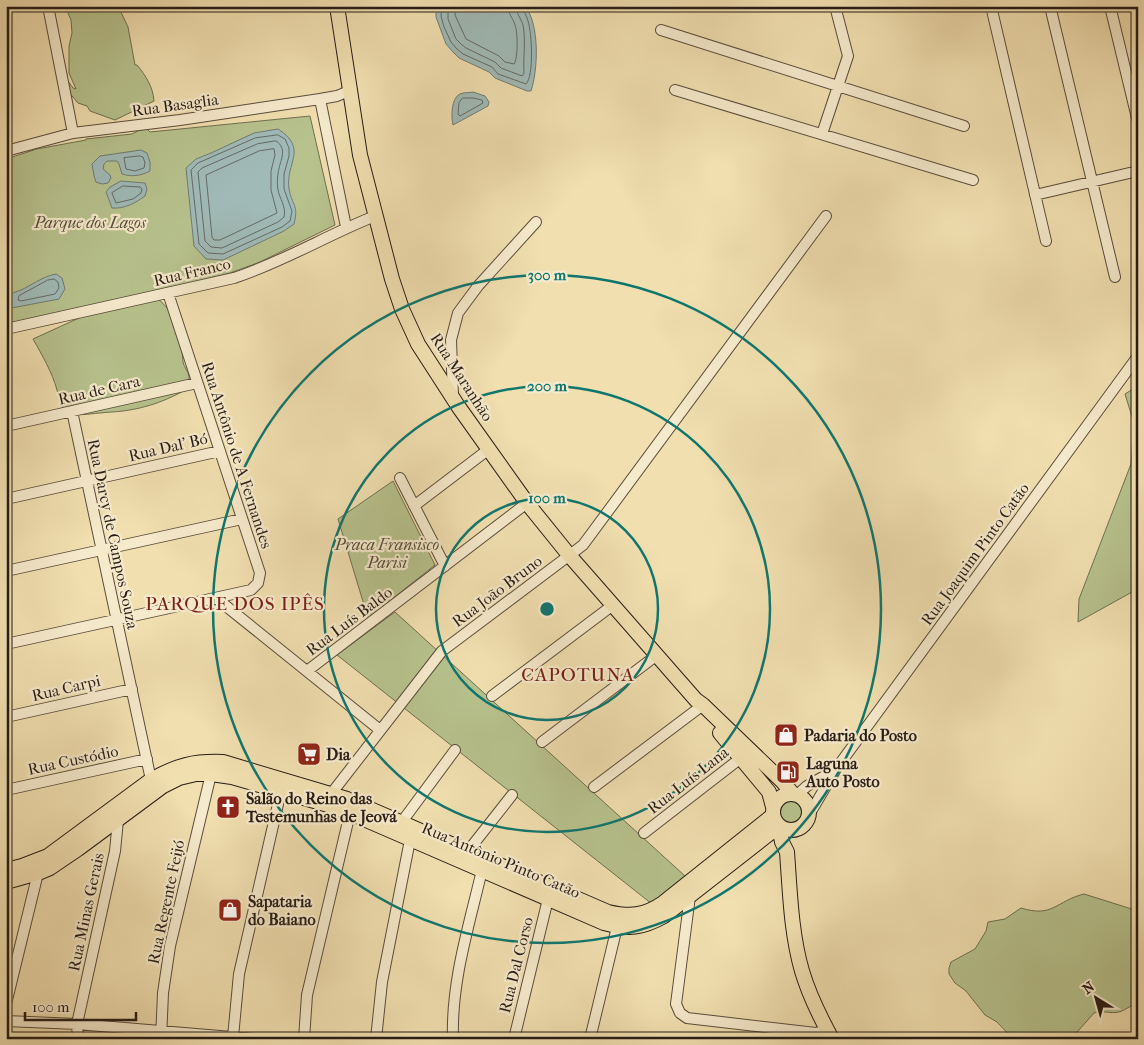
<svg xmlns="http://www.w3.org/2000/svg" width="1144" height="1045" viewBox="0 0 1144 1045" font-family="'IM FELL French Canon',serif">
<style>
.green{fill:#b7c28d;stroke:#6f6f51}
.water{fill:#a0bab7;stroke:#707b76}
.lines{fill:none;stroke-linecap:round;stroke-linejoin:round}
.shore{stroke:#646b66;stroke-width:1}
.minor-casing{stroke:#5a4d3c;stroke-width:12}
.major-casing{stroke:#271c15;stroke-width:16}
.minor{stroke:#f6eacc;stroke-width:10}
.major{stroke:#f1dfb0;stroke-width:14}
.ring{fill:none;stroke:#0f766e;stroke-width:2.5}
.labels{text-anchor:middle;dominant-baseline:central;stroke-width:4.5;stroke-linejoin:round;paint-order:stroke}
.street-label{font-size:16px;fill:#271c15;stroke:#f6eacc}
.park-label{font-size:16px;font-style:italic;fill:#524e39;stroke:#f6eacc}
.poi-label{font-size:16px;font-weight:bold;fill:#271c15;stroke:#f6eacc;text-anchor:start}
.quarter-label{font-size:19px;letter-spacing:1px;fill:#7a1f14;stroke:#f6eacc}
.centre{fill:#0f766e;stroke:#f6eacc;stroke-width:2.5}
.ring-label{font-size:15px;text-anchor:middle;font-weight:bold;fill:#0f766e;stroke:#f6eacc;stroke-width:4.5;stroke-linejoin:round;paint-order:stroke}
</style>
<rect width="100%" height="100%" fill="#f1dfb0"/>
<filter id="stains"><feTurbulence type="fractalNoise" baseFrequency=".004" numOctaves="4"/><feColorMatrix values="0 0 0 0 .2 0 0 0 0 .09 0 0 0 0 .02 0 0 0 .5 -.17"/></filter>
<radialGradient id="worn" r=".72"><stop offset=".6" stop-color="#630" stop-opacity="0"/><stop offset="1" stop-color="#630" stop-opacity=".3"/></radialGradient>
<path class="green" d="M65 6H118L128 27 135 65H137C146 76 153 87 154 101L115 120 90 111 87 106 78 103 67 90 68 81 73 88 76 89 69 73V46L72 33 71 20Z
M310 116 335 225 260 262 230 273 166 289 157 298C178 315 181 336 183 362 184 367 188 371 189 376 189 380 189 385 189 388 168 400 147 408 123 411 116 412 108 412 100 413 88 414 79 416 66 413 59 402 60 402 57 390 52 372 42 355 33 339L90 313 6 325V159L37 149 86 140V139L132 134 145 127 150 132Z
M1138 386V574L1132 592 1078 622 1079 599 1131 464 1134 423 1125 394Z
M393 481 435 565 368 618 338 519Z
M395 612 685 876 652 904 337 655Z
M776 813a15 15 0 1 1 30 0a15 15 0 1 1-30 0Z
M1084 894 1138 911V1004C1130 1005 1126 1010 1119 1012 1111 1014 1102 1010 1094 1013L1071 1039H1013L997 1022 985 1015 966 991 955 983 949 974V968L951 962 975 949 986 931 988 922 1005 919 1021 908C1053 918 1056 901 1084 894Z"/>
<path class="water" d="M438 6H525C540 25 538 70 531 91H527L495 78 489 72 459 58 453 52 446 44 436 17V10Z
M473 92 485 96 489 102 488 106 453 125C451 117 451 98 460 94 464 92 469 93 473 92Z
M278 129C309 149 285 163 289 189 292 206 299 204 294 224L284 231 223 260 206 259 194 246 186 168 196 159 211 153 254 133Z
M141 150 147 153 150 162V171C140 176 132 177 122 174L119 164 117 161H107L104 164 103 169 110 175 111 178 108 183 102 184 96 182 94 176 92 164 100 156Z
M121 181 145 183 147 189 145 196C135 203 125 209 112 208L106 192 110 187Z
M56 274 62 278 65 289 59 299 6 309V294C24 293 38 277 56 274Z"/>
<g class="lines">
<path class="shore" d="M442 6 441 16 444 27 451 42 457 49 463 54 492 67 498 74 526 84C534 76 532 33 528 21 527 15 523 12 522 6
M448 6V19L456 39 461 44 466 48 495 62 501 68 522 76 524 73C523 57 526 41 523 25 521 18 516 14 516 6
M456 6 455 15 466 39 499 56 505 62 514 64C518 59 518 32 515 25 513 18 508 14 508 6
M463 98H473L482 100 483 103 460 116 458 114 459 103Z
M278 135 285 139 289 148V156L284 174V189L292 211 290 221 282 227 223 254 208 253 199 244 191 170 198 163 255 138Z
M276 141C289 149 279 162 278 174 277 180 277 188 279 194 282 202 286 209 284 217L278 222 222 248 211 247 205 241 198 172 202 168 257 144Z
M274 149 275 155 271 171V190L277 213 220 240H214L212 237 206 175 259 151Z
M140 156 143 157 145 163 144 168 135 171 126 169 124 158Z
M123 186 140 187 142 189 141 193 133 199 116 203 112 193Z
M48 280 54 279 58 282 59 288 55 294 21 301 18 300 19 296Z"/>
<g class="minor-casing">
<path id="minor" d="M48 6 73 133
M991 6 1046 241
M1050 6 1115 277
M1110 6 1138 122
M661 30 964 126
M675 90 973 180
M320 99 346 227
M822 134 848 56 835 6
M6 151 73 133 180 120 320 99 337 96 349 91
M1035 195 1138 171
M6 329 234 278C283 262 327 235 375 216
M453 397 451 340 458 313 478 286 536 222
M72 411 151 780
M6 426 197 383
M400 478 445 566
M6 499 220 451
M414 506 489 449
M6 571 242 519
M216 598 380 730
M6 644 251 590 258 583 260 573 168 293
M307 671 527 503
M492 696 613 605
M6 717 132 689
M542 742 657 655
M594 787 703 705
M6 790 147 759
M331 794 442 651 583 545 826 216
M797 795 807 786 835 770
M809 815 836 769 1138 356
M401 823 455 750
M644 833 746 754
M468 851 512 795
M690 896 676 1004 680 1013 687 1018 816 1033 827 1030
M6 1004 38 873
M6 1021 77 1024 257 1039
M233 1037 239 974 281 791
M78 1039 77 1024 115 851 118 820
M161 1039 163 993 170 946 211 774
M304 1039 307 995 350 813
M376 1039 382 982 410 840
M453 1039C451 982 469 926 482 870
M514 1039 548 899
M590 1039 617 927"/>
</g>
<g class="major-casing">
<path id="major" d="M337 6 360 155 392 279 402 309 418 344 458 406 527 503 569 555 696 700 703 705 783 782 792 793
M720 733 769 792 773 807
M773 812a18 18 0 1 1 36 0a18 18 0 1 1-36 0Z
M779 827 782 842 787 852C790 892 791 933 802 971 809 995 820 1017 832 1039
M6 870 22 866 48 856 151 780C177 765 194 761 223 762L347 799 608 912C630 917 644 916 663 903L772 816
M6 882 38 873 50 868 78 849 163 786 179 778 196 774H211L232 777 328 805 350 813 604 923C629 930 642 928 664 916L779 826"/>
</g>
<use href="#minor" class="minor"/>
<use href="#major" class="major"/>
</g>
<g class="ring">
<circle cx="547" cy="609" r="111"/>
<circle cx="547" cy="609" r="223"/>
<circle cx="547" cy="609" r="334"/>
</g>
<defs>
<g id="shop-square" transform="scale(1.25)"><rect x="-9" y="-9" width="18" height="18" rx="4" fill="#8f2418" stroke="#f6eacc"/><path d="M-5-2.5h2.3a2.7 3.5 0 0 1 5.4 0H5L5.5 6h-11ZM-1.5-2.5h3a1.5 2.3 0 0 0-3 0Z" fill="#fff"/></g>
<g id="supermarket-square" transform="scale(1.25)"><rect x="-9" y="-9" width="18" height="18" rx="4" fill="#8f2418" stroke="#f6eacc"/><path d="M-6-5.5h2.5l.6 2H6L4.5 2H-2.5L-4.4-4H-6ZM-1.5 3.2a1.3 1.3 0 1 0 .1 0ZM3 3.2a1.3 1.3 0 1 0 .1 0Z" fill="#fff"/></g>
<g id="fuel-square" transform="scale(1.25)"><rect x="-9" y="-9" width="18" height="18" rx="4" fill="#8f2418" stroke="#f6eacc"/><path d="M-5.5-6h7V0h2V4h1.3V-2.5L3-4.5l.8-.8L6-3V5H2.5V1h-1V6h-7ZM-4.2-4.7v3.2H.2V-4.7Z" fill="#fff"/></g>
<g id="church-square" transform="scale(1.25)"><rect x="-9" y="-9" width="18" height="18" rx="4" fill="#8f2418" stroke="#f6eacc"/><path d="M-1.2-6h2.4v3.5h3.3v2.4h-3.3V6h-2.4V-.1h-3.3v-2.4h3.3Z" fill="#fff"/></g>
</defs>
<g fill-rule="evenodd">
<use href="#shop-square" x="786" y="735"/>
<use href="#supermarket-square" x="309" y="754"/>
<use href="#fuel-square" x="788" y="772"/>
<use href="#church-square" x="228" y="807"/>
<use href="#shop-square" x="230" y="910"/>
</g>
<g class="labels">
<g class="street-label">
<text transform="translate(175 105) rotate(-8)">Rua Basaglia</text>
<text transform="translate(192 272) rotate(-13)">Rua Franco</text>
<text transform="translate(462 377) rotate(57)">Rua Maranhão</text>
<text transform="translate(99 390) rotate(-13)">Rua de Cara</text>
<text transform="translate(168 447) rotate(-13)">Rua Dal' Bó</text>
<text transform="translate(237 455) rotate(72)">Rua Antônio de A Fernandes</text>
<text transform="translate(113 534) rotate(78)">Rua Darcy de Campos Souza</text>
<text transform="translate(975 554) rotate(-54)">Rua Joaquim Pinto Catão</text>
<text transform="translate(497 591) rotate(-37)">Rua João Bruno</text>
<text transform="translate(349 621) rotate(-37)">Rua Luís Baldo</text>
<text transform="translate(66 688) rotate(-13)">Rua Carpi</text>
<text transform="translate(73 760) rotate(-12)">Rua Custódio</text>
<text transform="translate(688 780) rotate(-38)">Rua Luís Lana</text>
<text transform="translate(501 860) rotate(23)">Rua Antônio Pinto Catão</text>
<text transform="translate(166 902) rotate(-78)">Rua Regente Feijó</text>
<text transform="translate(86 912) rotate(-78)">Rua Minas Gerais</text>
<text transform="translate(516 965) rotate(-76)">Rua Dal Corso</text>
</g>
<g class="park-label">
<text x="90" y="222">Parque dos Lagos</text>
<text x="387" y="544">Praca Fransisco<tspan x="387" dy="18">Parisi</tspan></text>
</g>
<g class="poi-label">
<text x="804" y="735">Padaria do Posto</text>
<text x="326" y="754">Dia</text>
<text x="806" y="763">Laguna<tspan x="806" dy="18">Auto Posto</tspan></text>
<text x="246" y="798">Salão do Reino das<tspan x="246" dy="18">Testemunhas de Jeová</tspan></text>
<text x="248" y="901">Sapataria<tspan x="248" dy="18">do Baiano</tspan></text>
</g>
<g class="quarter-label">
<text x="235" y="604">PARQUE DOS IPÊS</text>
<text x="578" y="675">CAPOTUNA</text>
</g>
</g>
<circle cx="547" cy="609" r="8" class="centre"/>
<g class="ring-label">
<text x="547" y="280">300 m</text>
<text x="547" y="391">200 m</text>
<text x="547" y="503">100 m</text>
</g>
<rect width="1144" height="1045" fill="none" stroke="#f1dfb0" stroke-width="25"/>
<rect x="8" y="8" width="1129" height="1030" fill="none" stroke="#271c15" stroke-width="2.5"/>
<rect x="12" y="12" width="1119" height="1020" fill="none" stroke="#271c15"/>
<g transform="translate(1096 998) rotate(323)" stroke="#f6eacc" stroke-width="4" paint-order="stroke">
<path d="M0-4L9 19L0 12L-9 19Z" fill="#271c15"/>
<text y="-8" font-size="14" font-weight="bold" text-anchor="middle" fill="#271c15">N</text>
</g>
<path d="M25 1012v8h111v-8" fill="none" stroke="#271c15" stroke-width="2.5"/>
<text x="32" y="1012" font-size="15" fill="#271c15" stroke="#f6eacc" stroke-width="4" paint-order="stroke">100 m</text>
<rect width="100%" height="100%" filter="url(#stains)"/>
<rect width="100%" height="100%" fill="url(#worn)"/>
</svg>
